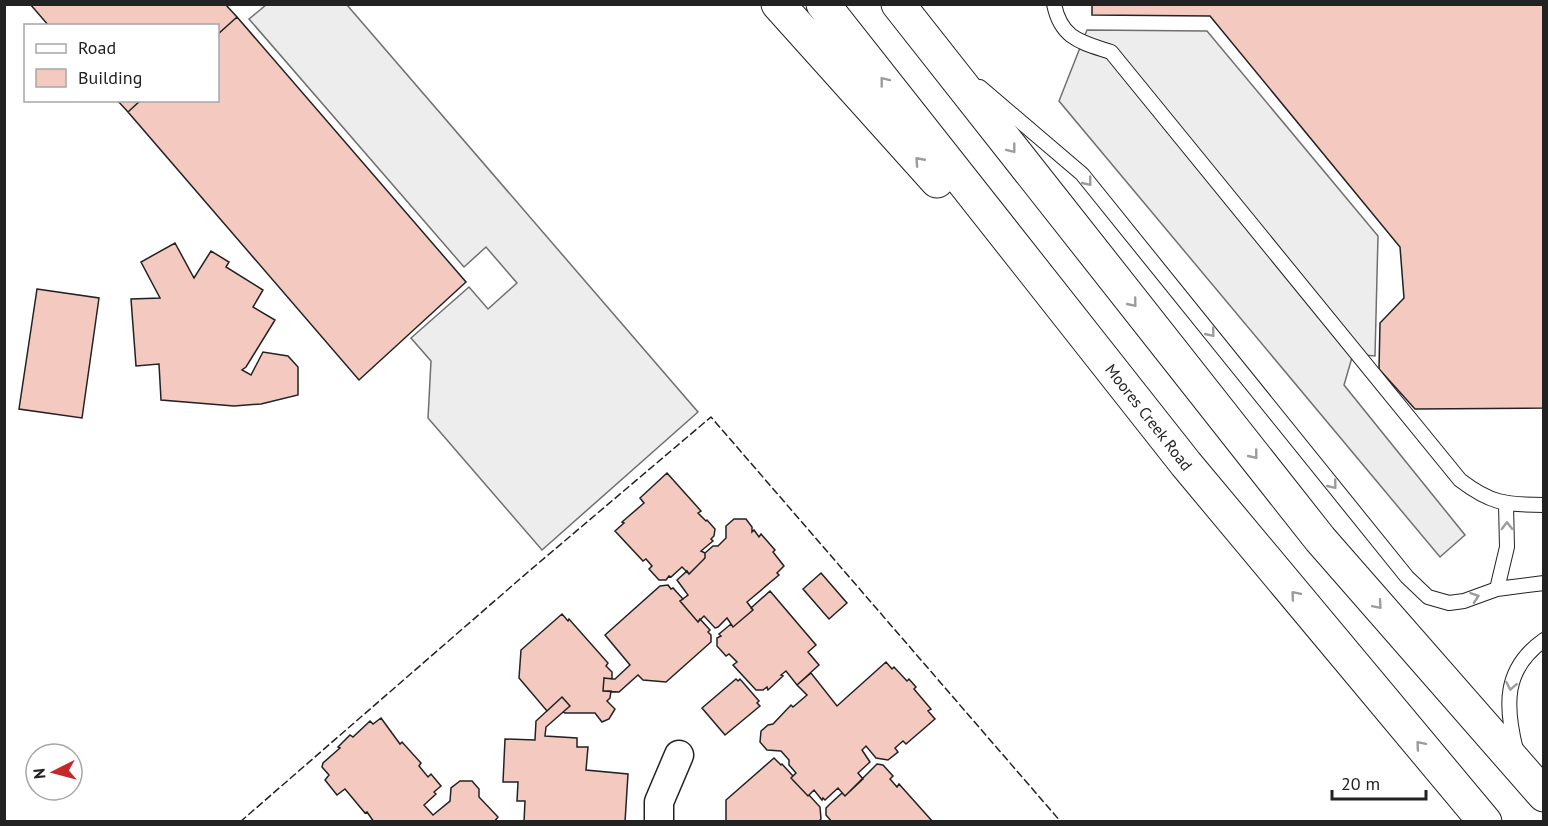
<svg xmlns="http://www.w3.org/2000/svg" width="1548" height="826" viewBox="0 0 1548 826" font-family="'PT Sans',sans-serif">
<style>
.parking{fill:#ededed;stroke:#6f6f6f;stroke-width:1.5}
.building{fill:#f3c9c0;stroke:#222;stroke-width:1.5}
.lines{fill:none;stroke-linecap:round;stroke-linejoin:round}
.service-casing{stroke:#222;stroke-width:16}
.minor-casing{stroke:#222;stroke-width:31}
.trunk-casing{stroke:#222;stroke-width:35}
.service{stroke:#fff;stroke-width:14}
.minor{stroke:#fff;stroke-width:28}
.trunk{stroke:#fff;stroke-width:33}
.fence{stroke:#222;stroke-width:1.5;stroke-dasharray:8 3;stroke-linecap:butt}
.oneway{stroke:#9c9c9c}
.labels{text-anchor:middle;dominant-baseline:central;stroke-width:4.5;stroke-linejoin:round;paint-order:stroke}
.street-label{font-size:16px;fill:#222;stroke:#fff}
</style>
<rect width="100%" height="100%" fill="#fff"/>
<path class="parking" d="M266 5H347L698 412 542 550 428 418 431 361 411 338 469 287 488 309 517 283 486 247 464 267 249 19Z
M1087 30 1207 31 1378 236 1375 356 1353 354 1344 385 1465 535 1440 557 1059 101Z"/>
<path class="building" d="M30 4H225L237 17 218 34V26H49Z
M1092 4H1544V408L1415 409 1379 369 1380 323 1404 298 1400 247 1210 16 1092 15Z
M237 17 466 282 359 380 128 112 141 100H218V34Z
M117 100H141L128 112Z
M175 243 194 278 211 251 229 262 226 267 263 290 253 307 275 320 246 367 242 370 251 375 263 352 288 356 298 367V395L261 404 234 406 161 400 159 364 136 366 131 299 160 298 141 262Z
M37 289 99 298 82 418 19 409Z
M667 473 701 511 698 513 706 521 707 520 715 529 714 536 711 539 713 541 701 551 705 553V558L689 574 682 567 671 577 669 576 666 580H659L649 569 652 566 646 559 643 561 615 531 624 523 622 522 644 503 640 498Z
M734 519H746L752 527V532L754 530 759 537 761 534 775 550 773 552 784 566 777 573 779 575 747 602 753 610 733 627 727 618 718 627 715 628 704 616 698 622 680 601 688 595 677 580 687 571 689 574 705 558V553L713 546H718L726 538V526Z
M821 573 847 603 829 619 803 589Z
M668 585 671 589 673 588 683 599 680 601 698 622 700 619 710 630 708 632 711 635V642L666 682 643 680 638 675 619 692 603 691 604 678 615 679 630 665 605 635 660 586Z
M770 591 816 645 808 652 819 665 797 685 786 671 781 675 783 676 768 690 767 687 763 690H756L733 665 737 662 729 654 726 656 717 646V638L721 636 719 634 731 624 733 627 753 610 751 608Z
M562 614 568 621 569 619 608 663 606 666 612 672V679L604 678 603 691H611L610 698 607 701 615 709 609 719 602 722 595 713H565L563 712 570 706 562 697 547 711 519 678 521 650Z
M886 662 892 669 894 667 907 681 909 679 916 687 914 689 931 709 928 711 935 719 906 744 903 741 895 748 898 752 888 760 876 758 866 746 862 750 870 762 858 773 863 779 845 796 838 788 825 800 823 798 822 800 814 790 808 796 791 778 796 773 789 765V760L781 751 767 750 760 742 761 731 768 725 773 724 791 705 793 707 807 695 797 685 811 673 837 706Z
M736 679 738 681 740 679 759 701 757 703 760 706 725 735 702 708Z
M562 697 570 706 546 727 545 736 577 738V747H588L586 770 628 774 625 822H524L525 801H517L518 782H503L505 739 535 740 536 721Z
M381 718 400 744 402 742 421 763 419 766 428 777 431 774 441 786 434 792 436 794 424 805 433 815 450 801 451 788 460 781H472L479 789V797L498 817 494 822H374L367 812 365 813 345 789 337 795 325 780 329 775 322 767 323 763 340 748 338 747 350 735 353 737 370 721 373 724Z
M774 758 781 765 782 764 793 776 791 778 808 796 809 795 820 807 821 819 818 822H726V800Z
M877 764 883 765 893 776 890 779 897 787 899 784 933 822H832L826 815V808L830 804 842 793 845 796Z"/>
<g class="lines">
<g class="service-casing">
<path id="service" d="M1054 4C1061 39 1081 42 1111 52L1460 480C1490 503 1505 505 1544 505
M980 87 1082 174 1407 577 1428 597 1449 603 1464 601 1497 589 1544 583
M1497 589 1507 547 1506 504
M1516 750C1505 706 1503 669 1544 640"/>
</g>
<g class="minor-casing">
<path id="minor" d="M659 822V802L679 755"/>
</g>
<g class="trunk-casing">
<path id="trunk" d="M778 4 937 181
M823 4 1186 464 1485 822
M898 4 1320 539 1544 795"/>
</g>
<use href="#service" class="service"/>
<use href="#minor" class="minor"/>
<use href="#trunk" class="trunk"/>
<path class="fence" d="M240 822 528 572 711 417 1061 822"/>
</g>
<defs><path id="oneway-chevron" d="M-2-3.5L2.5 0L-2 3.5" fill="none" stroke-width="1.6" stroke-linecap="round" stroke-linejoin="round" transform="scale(1.5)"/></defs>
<g class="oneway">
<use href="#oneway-chevron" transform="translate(884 81) rotate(-128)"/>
<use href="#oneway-chevron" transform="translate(1012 149) rotate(52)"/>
<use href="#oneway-chevron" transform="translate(919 161) rotate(-132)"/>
<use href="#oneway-chevron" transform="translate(1088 182) rotate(51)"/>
<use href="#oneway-chevron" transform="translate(1133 303) rotate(51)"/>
<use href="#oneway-chevron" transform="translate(1211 333) rotate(51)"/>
<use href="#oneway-chevron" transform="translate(1254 455) rotate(51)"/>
<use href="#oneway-chevron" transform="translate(1333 485) rotate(51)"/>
<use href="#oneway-chevron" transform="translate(1507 526) rotate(-91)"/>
<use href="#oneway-chevron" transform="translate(1295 595) rotate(-130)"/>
<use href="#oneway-chevron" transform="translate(1475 597) rotate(-19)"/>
<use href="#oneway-chevron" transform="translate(1378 605) rotate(49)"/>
<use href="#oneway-chevron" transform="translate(1511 686) rotate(101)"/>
<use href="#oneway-chevron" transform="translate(1420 745) rotate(-130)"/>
</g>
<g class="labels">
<g class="street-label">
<text transform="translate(1149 417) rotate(52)">Moores Creek Road</text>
</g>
</g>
<rect width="1548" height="826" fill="none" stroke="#222222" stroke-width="12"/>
<rect x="24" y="24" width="195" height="78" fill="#ffffff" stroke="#a7a7a7" stroke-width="1.5"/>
<rect x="36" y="44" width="30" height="9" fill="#ffffff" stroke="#a7a7a7" stroke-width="1.5"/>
<text x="78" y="54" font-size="18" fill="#222222">Road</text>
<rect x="36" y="69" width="30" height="18" fill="#f3c9c0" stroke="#a7a7a7" stroke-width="1.5"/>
<text x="78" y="84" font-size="18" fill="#222222">Building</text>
<g transform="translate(54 772) rotate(264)"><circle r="28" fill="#ffffff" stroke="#a7a7a7" stroke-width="1.5"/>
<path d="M0-4.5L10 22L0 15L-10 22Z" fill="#c62828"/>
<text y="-9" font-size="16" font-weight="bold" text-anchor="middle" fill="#222222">N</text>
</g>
<path d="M1332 790v9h94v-9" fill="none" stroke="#222222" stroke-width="3"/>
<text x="1341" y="790" font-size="18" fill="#222222" stroke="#ffffff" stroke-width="4.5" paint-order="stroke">20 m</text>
</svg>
